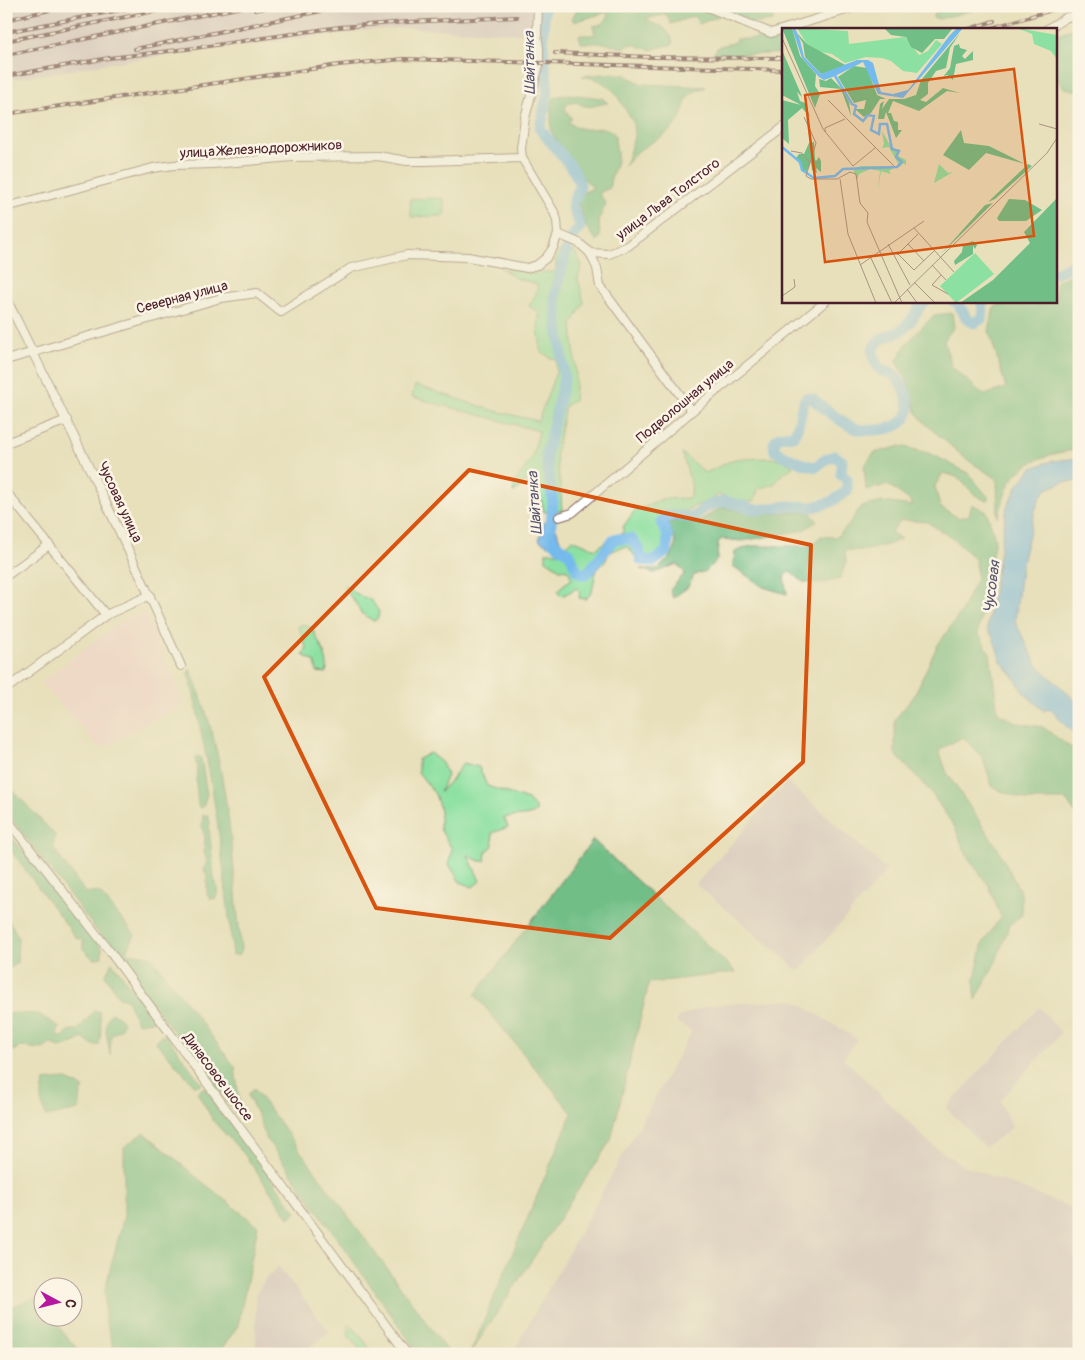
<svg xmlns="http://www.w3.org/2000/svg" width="1085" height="1360" viewBox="0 0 1085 1360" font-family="Pangolin,sans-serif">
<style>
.built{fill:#f7cfd3}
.industrial{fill:#d2bdc7}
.green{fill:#8ce0a1;stroke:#6b8066}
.forest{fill:#71be87;stroke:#5e6e59}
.water{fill:#75baec;stroke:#606c8c}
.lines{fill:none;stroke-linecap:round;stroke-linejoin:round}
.river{stroke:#75baec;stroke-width:11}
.minor-casing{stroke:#81635d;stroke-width:10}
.minor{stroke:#fff;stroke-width:8}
.rail-casing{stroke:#4a1f2b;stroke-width:4}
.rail{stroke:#fcf5e5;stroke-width:2;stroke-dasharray:5.5;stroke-linecap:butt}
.marked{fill:none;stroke:#d8530f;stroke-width:4;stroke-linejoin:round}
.labels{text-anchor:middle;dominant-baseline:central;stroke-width:5;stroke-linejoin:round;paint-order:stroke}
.street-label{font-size:14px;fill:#4a1f2b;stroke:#fcf5e5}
.water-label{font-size:15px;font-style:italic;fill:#59556f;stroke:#fcf5e5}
.inset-river{fill:none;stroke:#75baec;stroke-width:2.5}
.inset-road{fill:none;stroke:#a99381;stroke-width:1}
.view{fill:#d8530f;fill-opacity:0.15;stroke:#d8530f;stroke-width:2.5}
.inset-edge{fill:none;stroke:#4a1f2b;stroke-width:2.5}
</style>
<rect width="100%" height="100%" fill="#fcf5e5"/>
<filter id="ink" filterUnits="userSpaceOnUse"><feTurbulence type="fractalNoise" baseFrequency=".02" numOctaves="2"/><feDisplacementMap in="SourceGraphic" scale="10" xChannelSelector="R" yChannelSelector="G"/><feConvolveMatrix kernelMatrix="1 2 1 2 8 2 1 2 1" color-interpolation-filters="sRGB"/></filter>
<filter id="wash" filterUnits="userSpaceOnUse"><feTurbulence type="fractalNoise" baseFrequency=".0096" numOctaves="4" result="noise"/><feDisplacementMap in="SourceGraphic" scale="20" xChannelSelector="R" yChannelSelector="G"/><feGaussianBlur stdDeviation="1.12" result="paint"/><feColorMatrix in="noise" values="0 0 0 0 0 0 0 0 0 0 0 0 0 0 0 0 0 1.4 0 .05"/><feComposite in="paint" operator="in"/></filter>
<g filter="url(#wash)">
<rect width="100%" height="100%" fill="#e8e0bb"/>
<path class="built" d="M144 611 184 704 101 749 41 683 119 622Z"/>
<path class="industrial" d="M6 6H534L532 34 407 28 367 30 118 62 6 80Z
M787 781 887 870 799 971 696 884Z
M794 1000 857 1039 843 1058 932 1145 960 1164 1079 1211V1354H512L692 1031 676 1022 679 1017 709 1005Z
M1039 1007 1061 1033 1000 1101 1012 1128 985 1147 946 1108Z
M278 1266 329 1332 301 1354H256V1294L266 1278Z"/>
<path class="green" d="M444 198 445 216 411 217 410 199Z
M563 247 575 252 582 265 578 278 584 303 572 324 576 375 574 400 565 406 556 454 560 484 562 511 544 512 538 486 532 477 513 493 515 482 532 458 539 431 412 397 415 385 492 410 538 421 556 372V359L551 358 540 351V338L538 333 539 312 529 306 537 292V284L516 278 501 268 535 274 545 272H556V257Z
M682 453 705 473 735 459 772 458 783 460 793 467 783 474 774 484 758 489 755 500C742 506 732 499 719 494L709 502 697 505 668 519 665 523C669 529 672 535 672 542 672 556 654 570 641 562 636 559 632 552 628 547L619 548 609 553 605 562 596 571 592 592 586 599 579 598 580 593 577 588 562 596 558 592 563 585 572 579 568 570 560 569 546 560V552H563L571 540C581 541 586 546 596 549L611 537 623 533V527L636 509 645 507 661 499 689 498 692 487Z
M346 585 355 593 372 601 379 612 378 618 374 621 361 613 355 602 343 587Z
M304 624 312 628C317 641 331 659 326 673L317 672 315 662 303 655 307 649 298 626Z
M430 753 442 763 447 775 440 792 452 779 463 763 479 767 487 786 528 800 536 809V812C527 818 515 815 504 818L508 827 492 833 493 846 486 852 485 861H479L468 855 480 881 473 887 460 882 449 864 452 849 440 829V809L435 794 418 772V759Z
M349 1325 356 1330 374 1354H363L348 1335Z"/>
<path class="forest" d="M579 6H705L724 14 699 24 694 16 671 24 666 14 646 19 656 25 662 26 671 36 673 44 650 50 632 44 623 48 604 43H581L579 35H595L593 26 603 24 608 17 607 12 574 22 572 18Z
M716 6H773V21L748 24Z
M956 6H990L939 19 932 17 936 12Z
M1079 27V91L1064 88 1056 78V34Z
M784 35V53L770 54 712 55 719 46 733 43 736 39H768Z
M613 73 625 75 642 84 706 87C677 95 690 110 674 127 665 136 652 142 641 149 635 153 630 160 625 166L634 137 633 122 614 91 599 80 582 76Z
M569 94 602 98 608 103C596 104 588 111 577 102L567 104 565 109 572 119 568 122C573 125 578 128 584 129 595 130 607 124 615 135 615 144 618 152 617 160 616 170 609 177 610 188L599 193 606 204 599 219 600 237 597 241 587 228 578 203 580 194 593 188 582 177 573 163 567 158 551 131V109L553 100 555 97Z
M1079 271V450C1052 452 1020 461 1008 487 1004 497 1001 508 998 518L997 479 966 459 930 428 917 414 907 380 896 362 907 343 934 315 952 313 954 327 944 341 952 367 984 395 1006 388 989 331 994 307 1011 301H1056V282Z
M901 446 932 454 968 473 989 498 986 501 975 495 957 477 943 473 935 486 940 507 959 518 969 515 972 504 987 512 995 539 978 633 990 654 998 713 1018 723 1043 727 1067 745 1079 751V819L1066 800H1026L993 788 982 757 963 737 939 750 947 773 997 847 1021 893 1022 915 1010 924 996 961 976 1000 974 982 983 943 1001 917 989 886 967 856 955 828 930 791 895 754V719L914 696 937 646 961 612 977 578 975 559 952 538 927 522 901 520 891 532 901 539C882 548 866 552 845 550L846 563 840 579 820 584 803 582 790 571 784 577 787 594 763 587 733 566 735 552 750 546H810L821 536 836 537 848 526 860 507 883 502 913 506 909 500 888 485 866 490 864 466 874 453Z
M723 507 754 514 810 512 817 521 804 530 742 541 721 539 718 543 717 560 706 571 694 575 688 587 673 598 670 590 685 573 677 564 655 573 640 569H658C677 551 681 547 667 523L681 520 697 522Z
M190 669C229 757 232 855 241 949L239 955H233C225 882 218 809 202 737 198 716 195 695 188 674Z
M199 756 201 758 207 794 203 807 200 808 198 806 196 782 197 768 195 758Z
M6 783 55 835 53 848 85 892 100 893 135 935 126 953 151 956 235 1067 242 1121 6 812Z
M203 815H208L210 822 209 827 214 878 218 889 216 898 210 899 207 894V876L204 869 207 860 204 852 205 838 202 826Z
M6 830 102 948V957L93 959 83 949V940L76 938 6 844Z
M593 840 736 972 649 983 611 1140 470 1354 572 1113 475 995Z
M6 914 18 937 17 963 6 972Z
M112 962 144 1005 154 1021 137 1023 127 999 119 997 105 975Z
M95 1010 100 1012 101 1032 99 1045C92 1046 88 1043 83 1038L68 1046 59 1048 52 1043 43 1049 20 1047 6 1055 7 1013 39 1014 59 1027 57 1036 63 1037 69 1030H78Z
M111 1013 117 1015 123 1022 121 1029 111 1035 110 1055C109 1042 101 1024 111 1013Z
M166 1035 202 1084 195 1086 155 1041 160 1036Z
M65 1079 84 1088 81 1094 79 1110 46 1117 41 1101 44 1081Z
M204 1087 296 1212 289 1218 244 1154 214 1122 197 1092Z
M254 1088 450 1354H419L266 1138 260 1121 248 1095Z
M144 1132 195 1176 258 1226 238 1326 218 1354H115L105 1317V1289L124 1216V1147Z
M36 1297 42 1305V1318H52L81 1354H6V1309Z"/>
<path class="water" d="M1079 458V481L1063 482 1047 489 1040 497 1035 511 1021 567 1015 622 1037 665 1079 704V739L1049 708 1044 711 1024 693 1014 677 1001 661 993 637 987 629 1007 507 1018 485 1032 468 1052 461Z
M549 518H554L553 524C558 530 557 533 560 540 563 545 566 545 566 551L547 541 548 545 539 540 544 523Z"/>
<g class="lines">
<path class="river" d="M544 6 543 47 548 92 540 129 573 169 580 185C579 193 571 200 573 208 574 216 580 218 580 227L573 236 566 252 555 296 564 379 546 456 553 502 550 534 552 541 570 554 577 571 584 575 590 570 614 539H631L639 549 641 560 654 561 667 551 668 536 661 522 669 515 693 517 706 507 724 501 757 510 787 506 814 507 831 502 847 491V479L841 475 842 461 835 456 826 459 816 467C802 465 788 458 775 451 771 437 781 435 793 436 795 433 797 429 798 425 802 415 800 407 806 398L813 399C821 406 845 425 854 428 868 433 904 431 908 412 910 408 908 402 907 397 904 388 899 377 890 373 889 372 883 371 882 371 877 368 872 356 873 350 875 338 891 336 900 331 912 324 915 311 924 301
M1056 273 1079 261
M953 301 958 303 967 319 974 323 981 319 983 312 982 304 983 301"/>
</g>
</g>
<g filter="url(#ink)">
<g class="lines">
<g class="minor-casing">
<path id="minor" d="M705 6 771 33 859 6
M1047 29 1067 17 1079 15
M6 207 153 168 174 165 213 164 292 157 378 156 407 161H424L522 158
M558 234 579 243 590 253
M6 298C66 420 126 541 181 666
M6 360 221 298 257 293 281 312 351 268 407 255 468 257 527 268 537 265 546 258 553 248 558 234 557 220 554 212 522 158 521 148 525 118 539 65V48L537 34 538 6
M692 411 600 286 597 268 590 253 609 254 628 246 784 127
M6 443 67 420
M6 492 106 615
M559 517 572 513 692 411 826 301
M6 576 49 545
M6 689 106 615 150 595
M6 818 111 953 407 1354"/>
</g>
<use href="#minor" class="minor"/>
<g class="rail-casing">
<path id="rail" d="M255 10 274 6
M6 20 67 6
M969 29 994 21
M988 29 1065 6
M6 32 141 6
M6 41 180 6
M135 49 346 6
M555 53 650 57 784 58
M6 55 247 6
M6 76 109 58 195 48 339 27 407 22 517 17
M6 114 339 65 404 59 784 70"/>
</g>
<use href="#rail" class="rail"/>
</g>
</g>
<path d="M0 0H1085V1360H0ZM469 470 811 545 803 762 610 938 376 908 264 677Z" fill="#e8e0bb" fill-opacity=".55" fill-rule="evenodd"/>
<path class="marked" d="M469 470 811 545 803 762 610 938 376 908 264 677Z"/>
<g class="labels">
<g class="street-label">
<text transform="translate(261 149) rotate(-3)">улица Железнодорожников</text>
<text transform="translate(668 199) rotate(-37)">улица Льва Толстого</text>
<text transform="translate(182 297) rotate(-15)">Северная улица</text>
<text transform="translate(685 401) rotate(-40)">Подволошная улица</text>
<text transform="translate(120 502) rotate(65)">Чусовая улица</text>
<text transform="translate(218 1077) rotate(53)">Динасовое шоссе</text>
</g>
<g class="water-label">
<text transform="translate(530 63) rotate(-91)">Шайтанка</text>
<text transform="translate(535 503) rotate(-94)">Шайтанка</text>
<text transform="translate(992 587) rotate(-83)">Чусовая</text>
</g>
</g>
<g transform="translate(782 28)">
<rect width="275" height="275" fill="#e8e0bb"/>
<path d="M15 0 66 3 67 16 123 9 137 27 146 23 154 12 160 16 135 45 121 43 109 33 100 30 84 29 63 35 50 26 39 24 25 16ZM235 0 275 7V31L269 23 252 16 250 6ZM100 103 110 121H117L116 128 124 132V137L121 135 118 139 107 119 100 120 102 116ZM157 136 166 145 171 144 152 155ZM79 138H111L112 140 107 143 109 146 99 143 96 163 98 143 88 141 77 146 75 152 71 141ZM193 225 212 246 174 275 158 258Z" fill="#8ce0a1"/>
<path d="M0 0H10L18 28 34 46 33 58 38 66 33 80ZM102 0H171L162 11H153L140 25 129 19 124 9 109 7ZM13 3 25 16 65 38 39 46 23 29 21 15ZM178 5 168 20 164 40 154 43 146 55V66L138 72 144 74 161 60 178 65 165 63 137 83 111 73 106 85H109L112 93 116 94V102H120L114 110 104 84 102 91H96L98 76 102 73 100 81 107 71H122L134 67 139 52ZM177 16 178 20 185 22 180 28 183 31 191 23V32L174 36 171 52 165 47 161 49 168 40 172 18ZM0 22 19 66 20 69 15 64 18 73 23 75 28 89 20 80 6 92 7 116 0 110V72L19 77 0 67ZM72 38 85 40 95 67 104 71H98L89 85 82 89 73 81H82L84 72 72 75 56 49ZM49 50 61 62 67 74 69 88 59 61 38 59 37 51 44 53ZM179 102 182 115 207 118 243 136 204 125 187 142 161 127ZM32 114 33 131 34 133 37 129 39 133V144L34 140 35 145 30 142 29 134 24 145 21 142 14 130 17 126H22L27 115ZM246 136 250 138 213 171 206 174ZM275 170V275H178L211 252 248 215 242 204ZM227 171 243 172 260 182 244 193H217L215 190ZM211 175 160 225 159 226 203 177ZM191 213 195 217 193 221 191 218V226L173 237 172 233 180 224 181 217Z" fill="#71be87"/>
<path d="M10 0H13L18 12 22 29 39 46 75 32H86L91 35 99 64 111 66 126 62 168 7 175 0H181L121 70 96 66 81 34 53 48 42 52 37 49 20 30Z" fill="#75baec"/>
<path class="inset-river" d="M0 119 18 134 20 142 32 150 53 148 61 141 115 139 120 134 114 129 117 123 110 121 105 96H98L97 106 89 102 92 88 86 87 81 93 72 86 74 78 70 76 52 46"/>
<path class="inset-road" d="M0 10 41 101 71 138 93 120M46 72 112 138M22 89 34 115 24 148 29 151H55L68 144 74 146 78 175 86 185 85 194 120 275M257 96 275 101M43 104V100L63 91M9 123 20 125 28 135M58 151 66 206 94 275M132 200 172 244M106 216 128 257M126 216 142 233M116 226 132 242 152 223M115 227 136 206M88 228 110 275M78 237 142 193M150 237 164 252M159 247 150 257 166 266M132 254 153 275M125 261 135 275M0 268 13 259 12 251M112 275 265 125 275 110"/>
<path class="view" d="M232 41 252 208 43 234 23 67Z"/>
<rect width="275" height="275" class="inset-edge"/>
</g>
<rect width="1085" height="1360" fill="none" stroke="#fcf5e5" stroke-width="25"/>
<g transform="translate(58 1302) rotate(97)"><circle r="24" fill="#fcf5e5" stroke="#b59f9b"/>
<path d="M0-4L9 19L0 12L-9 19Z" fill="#b5179e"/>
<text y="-8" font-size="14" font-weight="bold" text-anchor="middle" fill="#4a1f2b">С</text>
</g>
</svg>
